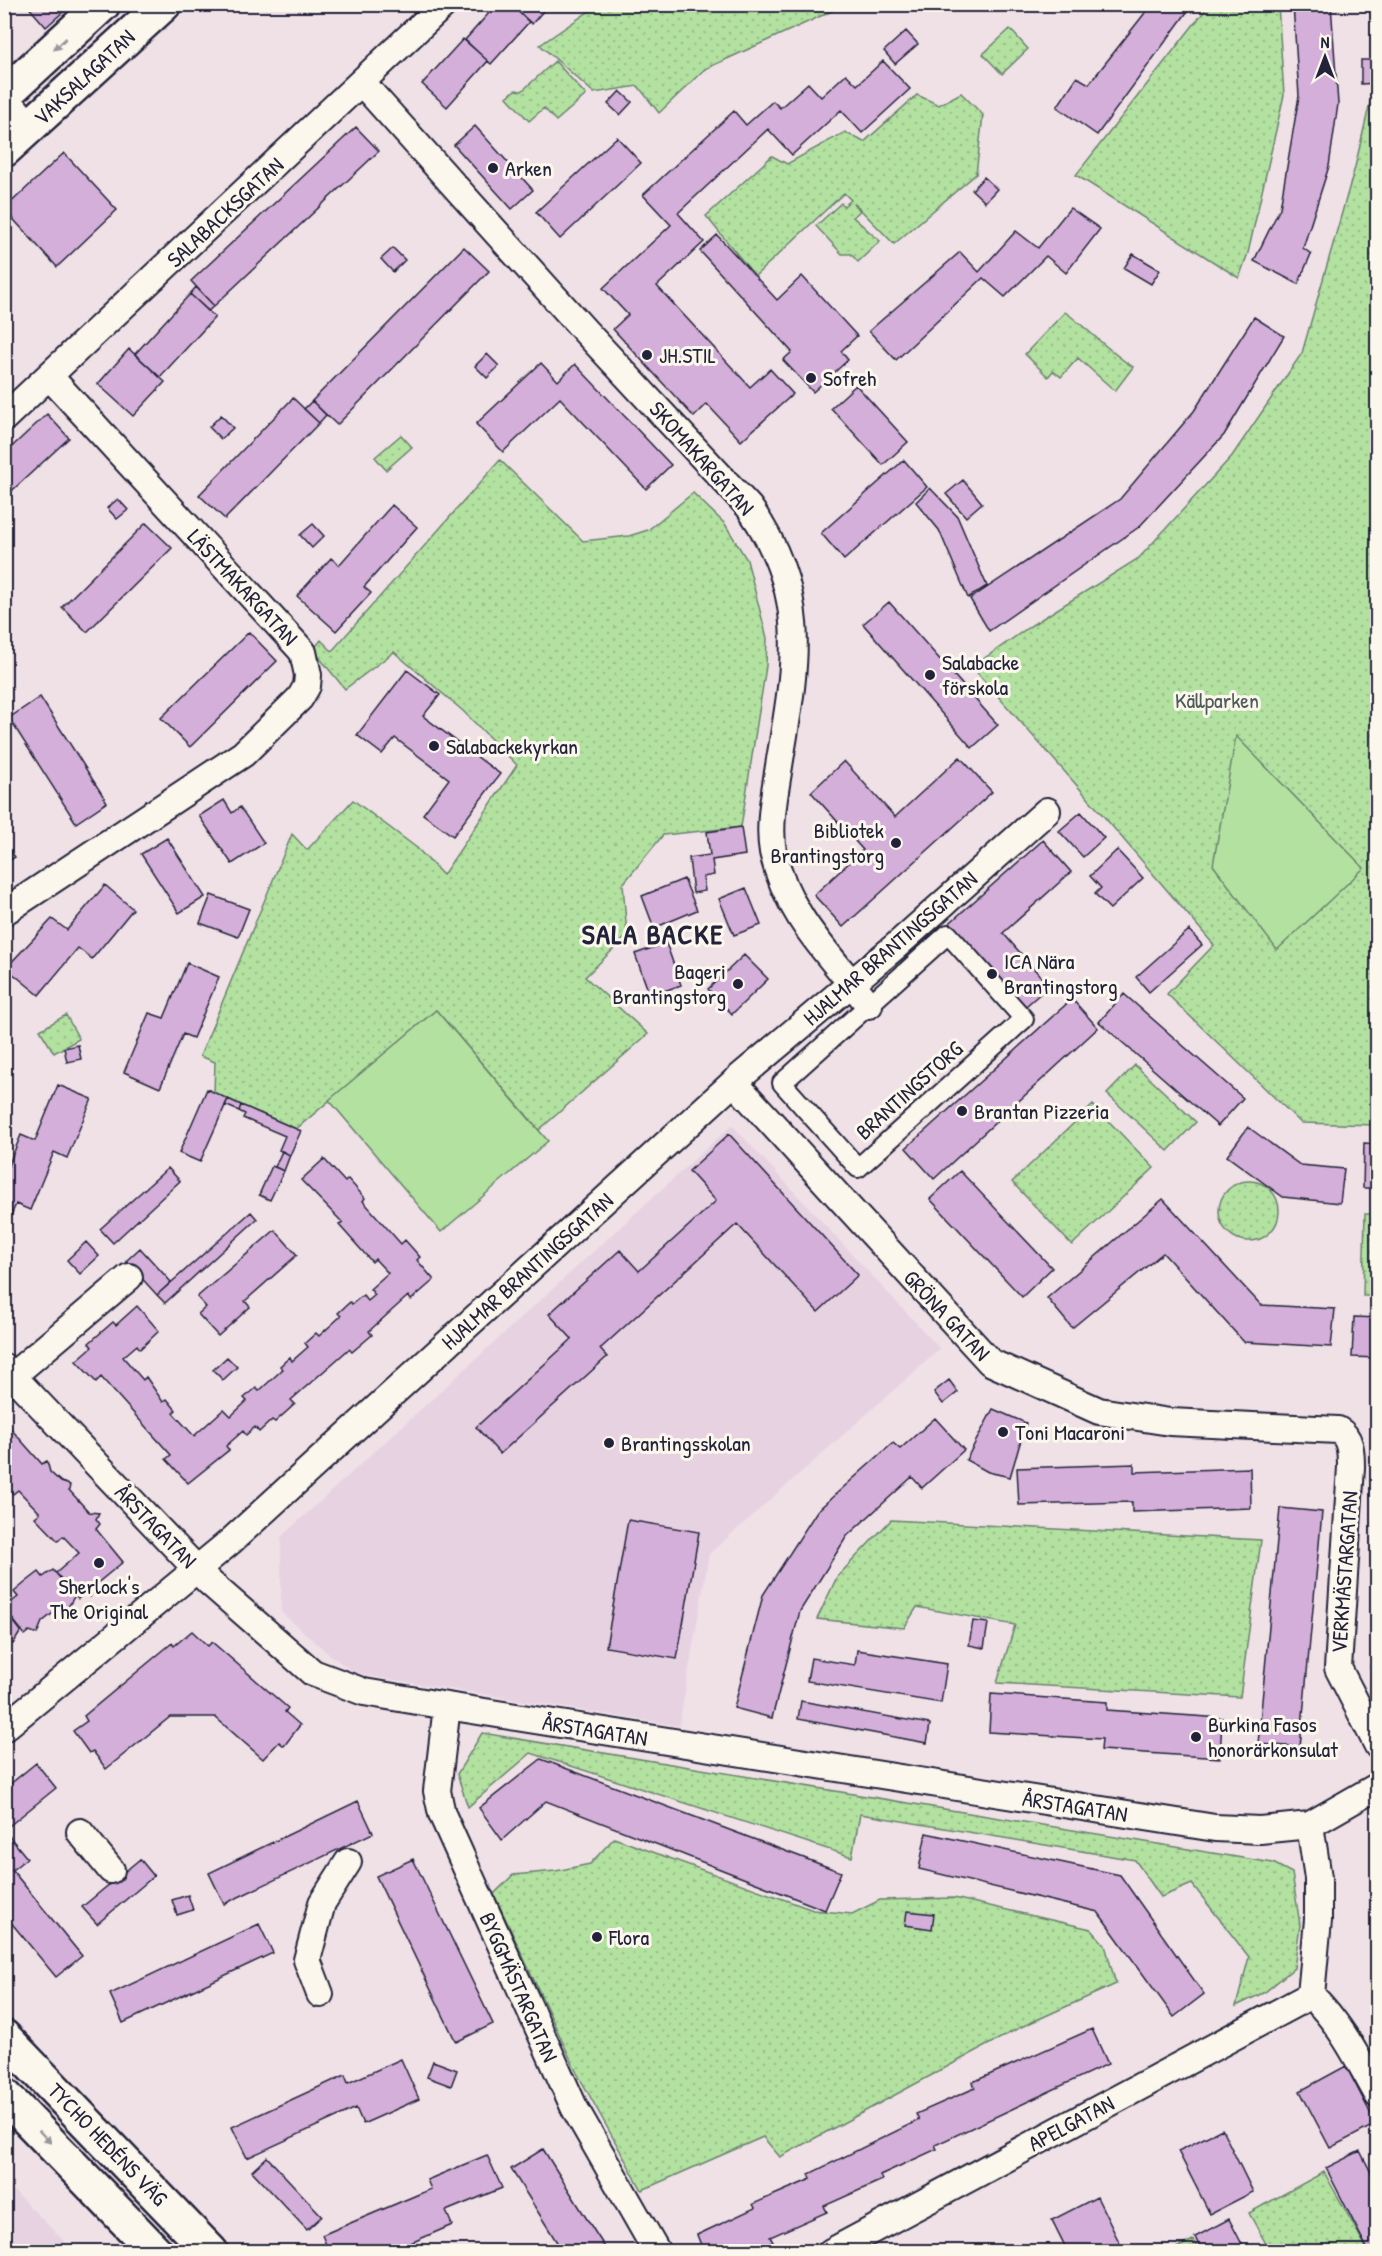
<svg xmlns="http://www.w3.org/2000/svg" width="1382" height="2256" viewBox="0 0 1382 2256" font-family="'Patrick Hand',sans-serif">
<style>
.built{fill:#e7d2e2}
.grass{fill:url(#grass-dots);stroke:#6a826e;stroke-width:1.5}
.pitch{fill:#b2e1a0;stroke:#6a826e;stroke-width:1.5}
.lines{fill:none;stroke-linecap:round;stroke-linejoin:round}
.stream{stroke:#6590aa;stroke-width:6}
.building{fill:#d4afd9;stroke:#22223b;stroke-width:1.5}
.pedestrian-casing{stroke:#22223b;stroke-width:22}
.minor-casing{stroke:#22223b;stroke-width:30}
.secondary-casing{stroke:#22223b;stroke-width:38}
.pedestrian{stroke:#fbf7ec;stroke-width:18}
.minor{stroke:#fbf7ec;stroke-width:26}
.secondary{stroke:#fbf7ec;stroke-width:33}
.oneway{fill:#99979c}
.poi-dot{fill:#22223b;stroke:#fbf7ec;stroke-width:2}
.labels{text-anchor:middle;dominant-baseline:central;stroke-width:6;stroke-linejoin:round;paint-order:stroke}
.street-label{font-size:22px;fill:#22223b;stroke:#fbf7ec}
.poi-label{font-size:22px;fill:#22223b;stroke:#fbf7ec;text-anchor:start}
.park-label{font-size:22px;fill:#4d5b59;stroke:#fbf7ec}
.district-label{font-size:28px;font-weight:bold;letter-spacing:1.5px;fill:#22223b;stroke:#fbf7ec}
</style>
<defs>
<pattern id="grass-dots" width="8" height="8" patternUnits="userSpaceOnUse" patternTransform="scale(1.5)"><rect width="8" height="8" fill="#b2e1a0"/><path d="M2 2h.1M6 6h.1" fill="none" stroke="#99c18b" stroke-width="1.8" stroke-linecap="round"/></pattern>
</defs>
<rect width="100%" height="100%" fill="#efe1e6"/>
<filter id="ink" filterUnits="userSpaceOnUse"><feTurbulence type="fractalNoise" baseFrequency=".0167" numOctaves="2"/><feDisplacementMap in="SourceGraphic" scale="12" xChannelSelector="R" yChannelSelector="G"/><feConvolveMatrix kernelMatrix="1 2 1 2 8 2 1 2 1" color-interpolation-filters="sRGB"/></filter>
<g filter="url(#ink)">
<path class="built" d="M732 1125 940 1349 709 1554 679 1726 357 1674 331 1656 281 1612V1537Z
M4 2182H5L74 2251H5Z"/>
<path class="grass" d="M598 5V4L845 5 705 69 659 113 638 86 594 93 540 45Z
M1209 5H1278L1284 95 1248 253 1239 278 1076 175Z
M1372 5H1377V1125L1301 1123 1167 994 1214 945 1088 798 972 667 1032 625 1139 558 1232 456 1302 353 1355 167 1374 85Z
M1010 29 1028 49 1002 74 983 54Z
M555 61 586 95 556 121 544 108 529 121 507 97 515 90 522 91Z
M961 93 983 115 976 174 894 244 854 203 860 211 853 217 880 241 858 262 851 254H842L816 226 841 203 844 206 851 200 844 193 755 276 706 216 772 156 787 164 845 132 864 142 917 95 939 105Z
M1065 312C1089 329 1108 351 1133 367L1115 391 1078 358 1061 377 1053 371 1048 377 1025 354Z
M401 435 412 447 386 470 375 457Z
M500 460 583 541 629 536 648 530 693 493 725 524 747 560 767 638 766 666 741 827 663 835 623 884 627 936 585 977 648 1034 539 1130 436 1010 296 1129 214 1093 215 1062 200 1056 292 834 307 850 353 800 417 848 443 875 517 765 463 711 394 652 345 689 313 650 321 640 332 651Z
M66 1015 79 1039 54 1053 40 1030Z
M1135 1065 1196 1122 1168 1151 1107 1094Z
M1093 1105 1154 1168 1072 1245 1012 1182Z
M1219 1211a30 30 0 1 1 60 0a30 30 0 1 1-60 0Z
M1365 1214H1377V1296H1363Z
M891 1520 1261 1540 1240 1697 997 1683 1015 1625 917 1607 904 1628 817 1619 837 1577Z
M482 1733 1273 1863 1292 1873 1300 1925 1294 1968 1265 1992 1236 2006 1249 1957 1192 1884 1161 1897 1135 1860 860 1814 852 1857 531 1753 468 1807 457 1774Z
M614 1838 813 1910 852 1914 880 1900 954 1898 1091 1929 1105 1945 1116 1984 1019 2028 780 2157 763 2137 642 2190 577 2073 494 1894 513 1875 556 1871 590 1864Z
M1324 2172 1368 2251H1270L1249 2213Z
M1193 2240 1199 2251H1170Z"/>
<path class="pitch" d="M1236 736 1364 868 1277 950 1213 865Z
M436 1010 548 1141 441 1232 329 1100Z"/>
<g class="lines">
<path class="stream" d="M1374 242 1378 238"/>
</g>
<path class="building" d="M26 4H72L46 27Z
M497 4H510L529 22 491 64 465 40Z
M510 4H549L532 24Z
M1152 4H1193L1097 135 1057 107 1077 77 1089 84Z
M1293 4H1331L1338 104 1329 166 1303 248 1311 254 1298 284 1254 261 1280 208 1299 96Z
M906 31 918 44 895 64 884 51Z
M463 39 488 61 447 107 422 84Z
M1361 60H1378V83L1361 84Z
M883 61 910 89 862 133 841 110 792 155 768 129 678 213 704 242 657 286 750 387 770 369 793 394 741 441 707 404 694 417 613 329 628 315 603 288 671 225 643 195 734 111 746 125 773 101 780 108 808 83 821 97 846 74 857 85Z
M620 91 632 102 620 115 608 104Z
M475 126 533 190 512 209 454 145Z
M356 127 379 151 214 306 191 281Z
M617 137 641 163 560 239 536 212Z
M64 153 117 210 57 267 4 209Z
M984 177 997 189 985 202 972 190Z
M1070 208 1100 229 1066 273 1046 256 1005 297 983 278 896 360 869 331 960 252 979 272 1016 231 1038 248Z
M717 235 777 300 802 276 857 336 841 351 848 360 813 392 783 360 792 352 700 251Z
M464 247 489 271 337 425 312 401Z
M393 248 405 260 393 272 381 259Z
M1133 254 1160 270 1151 284 1124 268Z
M196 287 214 306 208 311 190 294Z
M190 294 215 317 160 377 135 354Z
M1254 317 1284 336 1224 435 1139 527 989 631 970 599 1120 499 1194 411Z
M129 349 165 382 133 416 98 384Z
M487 354 499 366 487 378 475 366Z
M541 363 558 381 575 364 671 465 646 489 560 398 503 452 476 424Z
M856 385 908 442 883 465 831 408Z
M293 398 319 423 225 519 199 495Z
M312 401 326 415 319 423 304 409Z
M47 414 69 438 4 498V454Z
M221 415 233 428 221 439 209 427Z
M904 460 927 487 844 560 821 533Z
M963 480 982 503 966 517 946 494Z
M930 488 957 516 987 586 968 598 939 530 916 502Z
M118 499 128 510 117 519 107 508Z
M392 505 417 527 364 587 371 593 336 631 297 596 331 558 339 565Z
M146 523 172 548 87 632 62 607Z
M313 524 324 536 312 548 300 535Z
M889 602 998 725 972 748 863 624Z
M249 632 277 661 190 747 161 718Z
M407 670 440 695 423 716 500 774 453 836 423 814 449 779 395 738 382 754 357 735Z
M40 697 107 802 76 823 9 718Z
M960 757 992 792 843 927 814 895 863 850 811 792 844 761 895 817Z
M224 800 232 813 240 807 264 843 232 864 199 816Z
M1081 812 1104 838 1083 857 1059 831Z
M741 827 745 855 712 860 714 875 703 877 705 891 693 893 689 858 710 855 707 832Z
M167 838 205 897 179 913 141 854Z
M1043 840 1071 872 1003 933 1049 986 1019 1012 944 928Z
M6 845 15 857 4 864V846Z
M1117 850 1143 878 1110 909 1095 894 1101 888 1090 876Z
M684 879 697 910 654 928 642 896Z
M105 885 133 909 92 959 78 948 39 995 6 968 52 919 67 930Z
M746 888 761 925 734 935 719 899Z
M211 895 249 909 238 937 200 923Z
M1189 930 1202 945 1149 992 1136 977Z
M666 943 681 985 650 996 635 954Z
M744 955 768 979 732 1014 708 989Z
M187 963 219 977 193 1038 183 1034 160 1088 124 1072 149 1013 164 1018Z
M1124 994 1243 1098 1218 1126 1099 1022Z
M1072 999 1098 1028 934 1179 906 1148Z
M78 1045 81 1059 67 1062 64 1048Z
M58 1085 92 1099 67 1158 54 1152 30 1210 16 1204 4 1232V1176L21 1135 35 1141Z
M207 1089 228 1099 200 1162 179 1153Z
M228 1099 241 1105 239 1111 225 1105Z
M241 1105 301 1131 290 1155 279 1150 285 1136 243 1118 245 1114 239 1111Z
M1248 1127 1300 1165 1344 1169 1340 1203 1283 1197 1227 1156Z
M729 1134 858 1275 818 1312 737 1224 600 1349 607 1357 500 1454 476 1427 572 1339 549 1314 620 1250 639 1271 716 1201 689 1171Z
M1364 1143 1378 1144V1188H1363Z
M282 1151 290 1155 284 1171 275 1167Z
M324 1159 345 1182 348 1179 365 1198 363 1201 401 1244 405 1240 420 1257 417 1260 434 1280 411 1300 408 1296 369 1331 372 1335 352 1352 349 1349 291 1400 295 1404 275 1422 272 1420 259 1432 255 1427 246 1435 243 1431 226 1446 229 1450 188 1483 166 1459 171 1455 101 1377 96 1382 76 1361 92 1347 89 1343 113 1322 116 1325 137 1306 159 1331 140 1349 137 1345 123 1357 143 1380 146 1377 163 1402 167 1399 176 1410 173 1413 194 1436 224 1409 231 1416 247 1401 244 1398 256 1388 259 1391 283 1369 280 1366 290 1357 292 1361 308 1347 305 1343 316 1333 319 1336 341 1316 338 1313 350 1302 352 1304 363 1295 368 1301 375 1295 370 1289 388 1273 375 1259 372 1262 339 1225 343 1223 301 1180Z
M272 1166 284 1171 270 1200 259 1195Z
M168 1168 180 1181 113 1243 100 1229Z
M960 1171 1052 1268 1022 1297 930 1199Z
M1163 1199 1261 1305 1335 1309 1331 1347 1244 1342 1163 1253 1072 1328 1047 1298Z
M251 1212 257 1219 165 1303 157 1295Z
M275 1230 297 1255 245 1301 250 1307 218 1336 198 1314 206 1307 197 1297Z
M86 1242 99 1256 80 1274 67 1260Z
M140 1248 171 1282 157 1295 126 1261Z
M1354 1317 1378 1318V1358L1352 1357Z
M227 1357 237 1367 223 1380 213 1370Z
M949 1380 958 1392 943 1404 934 1392Z
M993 1409 1026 1423 1010 1477 988 1472 966 1460Z
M935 1418 964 1450 922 1488 912 1477 847 1536 800 1611 772 1718 734 1708 763 1595 817 1511 893 1443 900 1449Z
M11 1429 42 1464 47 1461 50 1472 61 1482 70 1485 69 1490 89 1512 99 1513 96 1519 100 1524 96 1529 123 1562 95 1585 90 1597 83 1594 78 1599 56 1573 79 1553 63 1536 58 1541 35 1517 40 1513 18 1490 13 1494 4 1484V1435Z
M1134 1464V1472L1250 1468 1251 1508 1132 1512V1502L1019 1505 1017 1468Z
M1280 1508 1322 1512 1300 1747 1258 1744Z
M628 1520 699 1532 677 1659 606 1647Z
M53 1570 75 1595 67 1609 62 1606 42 1622 37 1634 30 1631 25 1635 4 1608 18 1597 14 1592 26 1582 39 1572 43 1577Z
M1378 1601V1680L1370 1668Z
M4 1609 21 1631 13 1644 7 1641 4 1644Z
M973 1621 988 1623 984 1648 969 1645Z
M192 1631 208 1646 212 1642 288 1708 285 1712 300 1725 284 1746 279 1742 263 1759 215 1717H170L106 1769 93 1751 89 1753 73 1731 87 1721 84 1716 172 1643 174 1646Z
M857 1650 947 1664 941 1703 807 1681 811 1658 855 1665Z
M991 1694 1107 1702V1710L1222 1718 1220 1758 1101 1750 1102 1739 989 1732Z
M801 1701 930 1724 927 1743 798 1719Z
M541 1759 841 1872 825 1910 546 1801 502 1840 479 1808Z
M36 1763 56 1788 4 1830V1789Z
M358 1801 373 1833 224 1904 209 1873Z
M4 1830 27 1858 12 1870 82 1956 56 1977 4 1914Z
M926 1833 1120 1875 1204 1994 1174 2017 1098 1912 919 1869Z
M140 1859 154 1876 97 1924 82 1907Z
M413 1859 493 2024 456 2042 376 1876Z
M188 1895 193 1910 177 1915 172 1900Z
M907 1911 934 1914 932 1929 905 1925Z
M259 1924 273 1953 123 2023 110 1994Z
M1092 2029 1108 2064 935 2145 937 2149 880 2175 882 2180 824 2206 827 2212 770 2237 773 2242 752 2252H704L697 2235 755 2208 753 2204 811 2179 809 2174 919 2120 916 2114 975 2088 973 2082Z
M401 2059 419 2099 363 2124 356 2108 247 2158 232 2127 345 2075 348 2083Z
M433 2061 457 2070 451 2086 427 2077Z
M1346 2066 1376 2124 1330 2148 1300 2091Z
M1222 2129 1253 2192 1210 2214 1178 2151Z
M543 2149 595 2232 608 2252H563L511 2169Z
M1360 2151 1378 2186V2252H1369L1326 2168Z
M487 2155 502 2188 446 2211 452 2225 390 2252H329L322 2235 431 2189 427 2180Z
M267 2157 322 2216 307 2230 252 2171Z
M1097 2197 1124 2252H1068L1052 2220Z
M1229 2219 1246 2252H1202L1195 2237Z"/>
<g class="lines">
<g class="pedestrian-casing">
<path id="pedestrian" d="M948 934 1024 1019 858 1168 782 1083Z"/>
</g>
<g class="minor-casing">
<path id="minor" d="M362 83 585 331 749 507C812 596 795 667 779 766 775 792 768 825 773 852 787 916 831 956 869 1005
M4 95 30 127
M4 418 444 4
M4 912 243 754 300 698 307 686 308 675 303 652 49 376
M734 1082 990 1362 1099 1411 1170 1422 1338 1430C1351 1437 1351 1453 1351 1467L1338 1668 1378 1746
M4 1367 209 1582 313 1673 364 1692 447 1706 1215 1828 1260 1830 1310 1825 1378 1786
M4 1383 129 1277
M447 1706 437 1791 442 1814 574 2107 657 2252
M4 1728 231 1541 734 1082 897 945 1047 811
M1310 1825 1318 1878V1920L1311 1995C1341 2024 1358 2059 1378 2095
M80 1832 111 1870
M320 1994 307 1960 322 1903 348 1862
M831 2252 1311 1995"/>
</g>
<g class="secondary-casing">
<path id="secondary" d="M4 95 103 4
M4 150 164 4
M4 2037 211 2252
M4 2095 156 2252"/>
</g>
<use href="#pedestrian" class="pedestrian"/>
<use href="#minor" class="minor"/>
<use href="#secondary" class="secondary"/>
</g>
<defs><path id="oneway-solid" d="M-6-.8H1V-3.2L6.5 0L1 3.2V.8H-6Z" transform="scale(1.5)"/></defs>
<g class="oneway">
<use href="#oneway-solid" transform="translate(60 44) rotate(137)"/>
<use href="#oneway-solid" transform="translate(45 2137) rotate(46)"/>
</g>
</g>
<g class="poi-dot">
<circle cx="493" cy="168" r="6"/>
<circle cx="647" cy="355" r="6"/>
<circle cx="811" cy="378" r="6"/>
<circle cx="930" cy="675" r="6"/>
<circle cx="434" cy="746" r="6"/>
<circle cx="896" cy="843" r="6"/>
<circle cx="992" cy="974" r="6"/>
<circle cx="738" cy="984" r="6"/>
<circle cx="962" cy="1111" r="6"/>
<circle cx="1003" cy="1432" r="6"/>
<circle cx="609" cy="1443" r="6"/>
<circle cx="99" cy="1563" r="6"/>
<circle cx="1196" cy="1737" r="6"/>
<circle cx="597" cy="1937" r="6"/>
</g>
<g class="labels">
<g class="street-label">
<text transform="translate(84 77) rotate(-43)">VAKSALAGATAN</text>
<text transform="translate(225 212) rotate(-43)">SALABACKSGATAN</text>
<text transform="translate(702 458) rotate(48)">SKOMAKARGATAN</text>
<text transform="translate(243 587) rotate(47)">LÄSTMAKARGATAN</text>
<text transform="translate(890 948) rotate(-41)">HJALMAR BRANTINGSGATAN</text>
<text transform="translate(909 1090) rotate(-42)">BRANTINGSTORG</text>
<text transform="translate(527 1271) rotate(-42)">HJALMAR BRANTINGSGATAN</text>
<text transform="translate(947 1315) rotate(47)">GRÖNA GATAN</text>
<text transform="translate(156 1526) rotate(46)">ÅRSTAGATAN</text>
<text transform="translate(1344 1572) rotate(-86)">VERKMÄSTARGATAN</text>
<text transform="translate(595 1730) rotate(9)">ÅRSTAGATAN</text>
<text transform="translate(1075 1806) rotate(9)">ÅRSTAGATAN</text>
<text transform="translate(519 1987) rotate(66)">BYGGMÄSTARGATAN</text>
<text transform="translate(1071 2123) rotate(-28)">APELGATAN</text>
<text transform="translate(108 2144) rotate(46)">TYCHO HEDÉNS VÄG</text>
</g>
<g class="poi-label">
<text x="505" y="168">Arken</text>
<text x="659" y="355">JH.STIL</text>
<text x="823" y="378">Sofreh</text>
<text x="942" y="662">Salabacke<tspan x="942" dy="25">förskola</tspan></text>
<text x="446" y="746">Salabackekyrkan</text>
<text x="884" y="830" text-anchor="end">Bibliotek<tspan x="884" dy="25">Brantingstorg</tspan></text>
<text x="1004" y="961">ICA Nära<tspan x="1004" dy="25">Brantingstorg</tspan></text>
<text x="726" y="971" text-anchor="end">Bageri<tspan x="726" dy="25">Brantingstorg</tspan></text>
<text x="974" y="1111">Brantan Pizzeria</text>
<text x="1015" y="1432">Toni Macaroni</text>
<text x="621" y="1443">Brantingsskolan</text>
<text x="99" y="1586" text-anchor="middle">Sherlock's<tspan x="99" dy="25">The Original</tspan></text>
<text x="1208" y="1724">Burkina Fasos<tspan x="1208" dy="25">honorärkonsulat</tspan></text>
<text x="609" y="1937">Flora</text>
</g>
<g class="park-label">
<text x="1217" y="700">Källparken</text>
</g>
<g class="district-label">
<text x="653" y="934">SALA BACKE</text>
</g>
</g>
<rect width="1382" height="2256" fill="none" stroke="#fbf7ec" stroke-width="24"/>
<rect x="12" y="12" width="1358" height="2232" fill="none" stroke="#22223b" stroke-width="2" filter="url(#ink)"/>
<g transform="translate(1325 57)" stroke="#fbf7ec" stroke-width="4.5" paint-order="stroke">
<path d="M0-4.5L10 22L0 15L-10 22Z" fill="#22223b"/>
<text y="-9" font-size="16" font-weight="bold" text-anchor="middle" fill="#22223b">N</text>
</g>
</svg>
